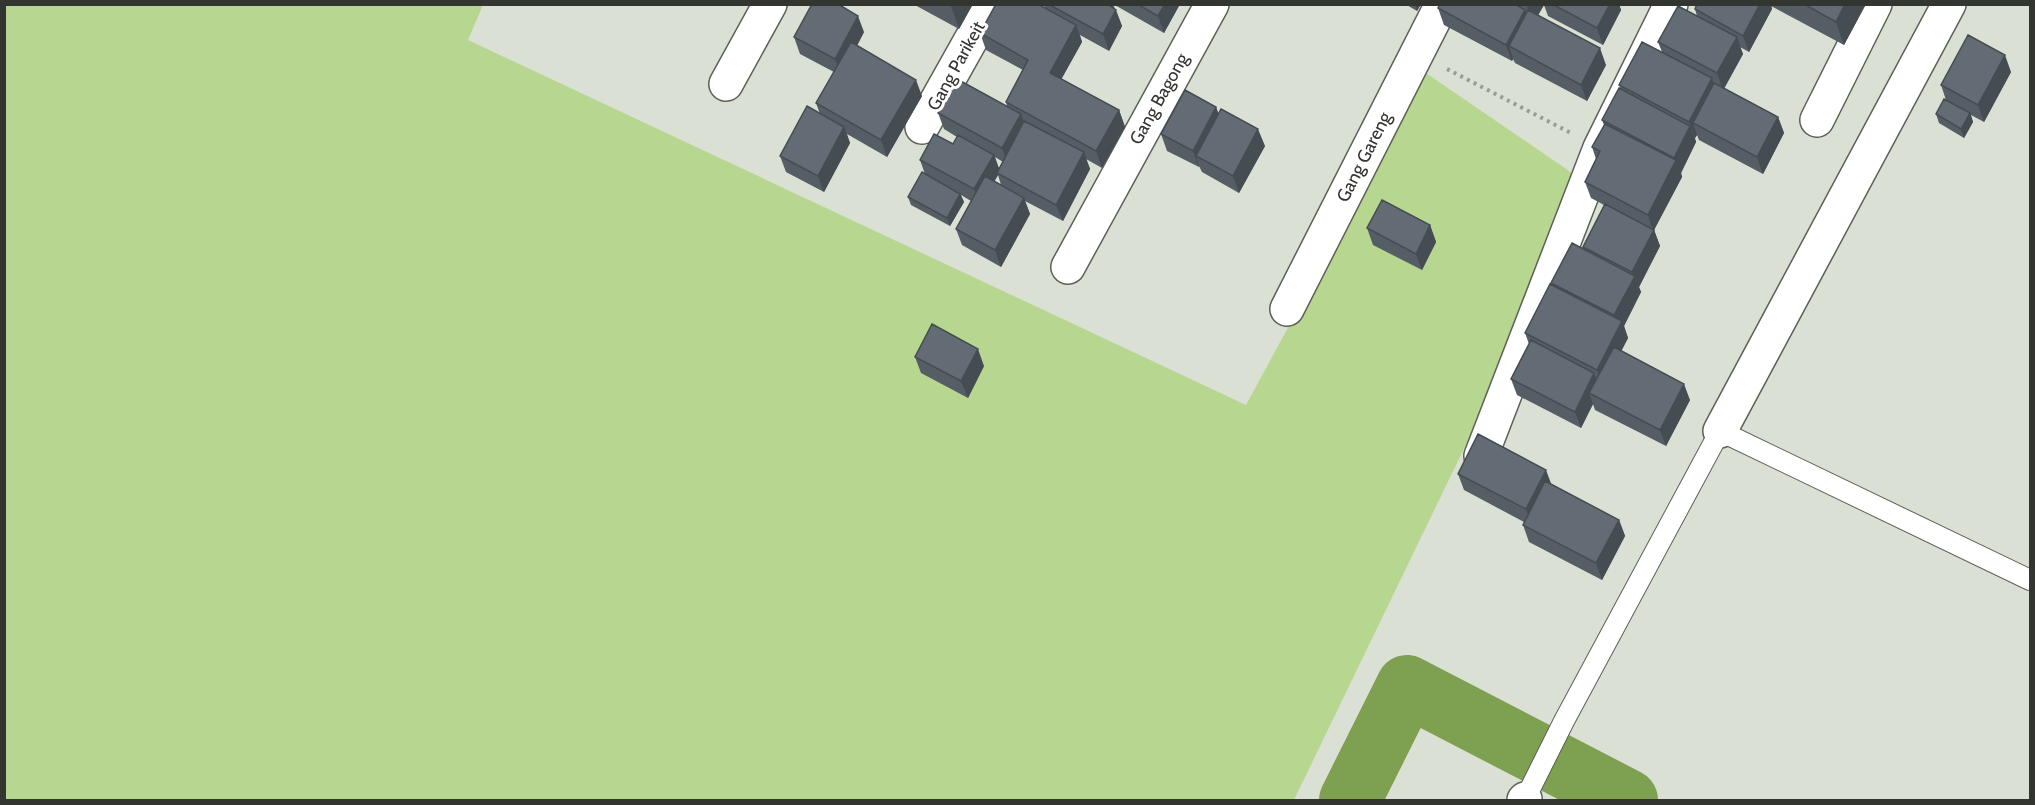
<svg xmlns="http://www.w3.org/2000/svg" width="2035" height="805" viewBox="0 0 2035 805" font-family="Cabin,sans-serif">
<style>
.green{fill:#b7d791}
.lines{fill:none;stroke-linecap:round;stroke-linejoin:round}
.river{stroke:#7da051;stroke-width:62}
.service-casing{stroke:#5c6157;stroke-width:22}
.minor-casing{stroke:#5c6157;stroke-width:36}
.path{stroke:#989e94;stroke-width:4;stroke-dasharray:3 4.5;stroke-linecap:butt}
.service{stroke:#fff;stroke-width:20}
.minor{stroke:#fff;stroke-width:33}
.wall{fill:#555d65;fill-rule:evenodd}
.shaded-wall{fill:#454c52}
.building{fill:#636c75;stroke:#454c52;stroke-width:1.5}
.labels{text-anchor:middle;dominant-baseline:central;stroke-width:6;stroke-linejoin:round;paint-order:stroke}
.street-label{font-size:18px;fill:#323530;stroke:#fff}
</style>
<rect width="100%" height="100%" fill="#dae1d4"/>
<path class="green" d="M5 5H483L468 40 1246 405 1426 73 1591 186 1294 800H5Z"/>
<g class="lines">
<path class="river" d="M1350 800 1407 686 1627 800"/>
<g class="service-casing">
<path id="service" d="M1525 799 1564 721 1720 431 2030 580"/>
</g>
<g class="minor-casing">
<path id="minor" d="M726 84 770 4
M1817 120 1875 4
M922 127 991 4
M1068 267 1212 4
M1287 309 1442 4
M1720 431 1949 4
M1481 456 1600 148 1671 4
M1524 800 1525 799"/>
</g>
<path class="path" d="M1447 69 1571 133"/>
<use href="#service" class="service"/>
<use href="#minor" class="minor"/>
</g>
<path class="wall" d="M913 4H973L959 29Z
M1044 4H1113L1122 26 1109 51 1080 35 1082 42 1061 79 1119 110 1125 127 1102 168 1086 159 1090 169 1063 221 1025 201 1030 214 1001 267 962 245 956 229 971 201 961 195 964 202 950 226 911 205 908 197 925 174 920 160 953 144 957 137 944 129 938 113 1007 106 1006 102 1023 70 986 50 980 33 1045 8ZM995 157 1003 162 999 169ZM998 175 1001 185 994 182Z
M1113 4H1180L1164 33Z
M1405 4H1421L1417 11Z
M1440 4H1619L1621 10 1603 45 1548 16 1544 5 1538 15 1606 65 1587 101 1515 63 1513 59 1512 61 1444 25 1438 8Z
M1697 4H1866L1844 45 1771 6 1772 9 1749 52 1740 47 1743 54 1724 89 1778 117 1784 133 1763 174 1699 140 1697 135 1695 138 1696 142 1681 173 1682 177 1654 230 1660 246 1639 287 1641 292 1624 326 1628 338 1621 351 1690 400 1666 446 1595 410 1593 404 1581 428 1517 395 1511 379 1529 344 1525 333 1552 285 1551 283 1584 249 1583 247 1604 205 1591 198 1585 182 1596 159 1592 147 1604 125 1602 120 1621 90 1619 85 1662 52 1658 42 1697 16 1695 9Z
M864 32 857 46 922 96 887 157 847 134 850 143 824 192 786 172 780 156 820 114 816 103 834 72 800 54 794 37Z
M2011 72 1984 122 1971 115 1973 122 1964 138 1939 123 1936 114 1946 100 1941 85Z
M1216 107 1218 113 1265 146 1239 193 1202 172 1199 166V167L1167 151 1161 134Z
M1430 225 1436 242 1422 270 1373 245 1367 228Z
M915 357 984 366 968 398 921 373Z
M1458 474 1552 485 1619 520 1625 536 1602 580 1529 542 1523 525 1524 522 1464 490Z"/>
<path class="shaded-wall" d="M952 4H973L959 29 951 6Z
M1165 4H1180L1164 33 1158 16Z
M1415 4H1421L1417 11Z
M1529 4 1544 5 1533 24 1527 7Z
M1610 4H1619L1621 10 1603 45 1597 28Z
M1760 4H1771L1772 9 1749 52 1743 36Z
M1845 4H1866L1844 45 1836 22Z
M1116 10 1122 26 1109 51 1103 34Z
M1525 10 1531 26 1509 46 1513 59 1512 61 1506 45Z
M858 16 864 32 841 75 835 59Z
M1076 25 1082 42 1056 89 1050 73Z
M1737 37 1743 54 1723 90 1717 73Z
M1600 48 1606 65 1587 101 1581 85Z
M2005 55 2011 72 1984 122 1978 105Z
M1712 78 1718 95 1693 123 1697 135 1695 138 1689 122Z
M916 80 922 96 887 157 881 140Z
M1216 107 1222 123 1196 156 1199 166V167L1193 151Z
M1119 110 1125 127 1102 168 1096 151Z
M1970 113 1973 122 1964 138 1961 129Z
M1021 114 1027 131 1008 165 1002 148Z
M1778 117 1784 133 1763 174 1757 157Z
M1690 126 1696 142 1681 173 1682 177 1654 230 1660 246 1639 287 1641 292 1624 326 1628 338 1603 387 1597 370 1619 328 1614 315 1634 278 1632 272 1653 231 1648 215 1675 161 1674 158Z
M844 127 850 143 824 192 818 176Z
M1258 129 1265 146 1239 193 1233 176Z
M1084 152 1090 169 1063 221 1056 205Z
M994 155 1000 171 997 173 998 175 980 206 974 189Z
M960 194 964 202 950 226 947 218Z
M1024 198 1030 214 1001 267 995 250Z
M1430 225 1436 242 1422 270 1416 254Z
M978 349 984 366 968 398 961 381Z
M1594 373 1600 389 1589 393 1593 404 1581 428 1575 412Z
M1684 384 1690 400 1666 446 1660 430Z
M1546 470 1552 486 1532 525 1526 509Z
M1619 520 1625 536 1602 580 1596 563Z"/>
<path class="building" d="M812 4H838L858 16 835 59 794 37Z
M996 4H1038L1076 25 1050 73 1119 110 1096 151 1006 102 1028 60 980 33Z
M1048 4H1107L1116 10 1103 34Z
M1137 4H1165L1158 16Z
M1440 4H1515L1525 10 1506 45 1438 8Z
M1552 4H1610L1597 28Z
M1697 4H1760L1743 36 1695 9Z
M1804 4H1845L1836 22Z
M1678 6 1737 37 1717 73 1658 42Z
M1528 10 1600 48 1581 85 1509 46Z
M1968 35 2005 55 1978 105 1941 85Z
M851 42 916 80 881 140 816 103Z
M1642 42 1712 78 1689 122 1619 85Z
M957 79 1021 114 1002 148 938 113Z
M1714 83 1778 117 1757 157 1693 123Z
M1619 88 1690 126 1674 158 1602 120Z
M1185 90 1216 107 1193 151 1161 134Z
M1944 99 1970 113 1961 129 1936 114Z
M807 106 844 127 818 176 780 156Z
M1221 109 1258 129 1233 176 1196 156Z
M1024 121 1084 152 1056 205 997 173Z
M1605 124 1676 160 1648 215 1585 182 1600 151 1592 147Z
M934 134 953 144 958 135 994 155 974 189 920 160Z
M922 172 960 194 947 218 908 197Z
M985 176 1024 198 995 250 956 229Z
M1382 200 1430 225 1416 254 1367 228Z
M1605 204 1654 230 1632 272 1583 247Z
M1572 243 1635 276 1614 315 1551 283Z
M1550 284 1622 321 1597 370 1525 333Z
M932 324 978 349 961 381 915 357Z
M1531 340 1594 373 1575 412 1511 379Z
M1614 347 1684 384 1660 430 1589 393Z
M1478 434 1546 470 1526 509 1458 474Z
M1545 481 1619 520 1596 563 1523 525Z"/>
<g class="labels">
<g class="street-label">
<text transform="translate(956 66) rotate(-61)">Gang Parikeit</text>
<text transform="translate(1159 99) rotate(-61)">Gang Bagong</text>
<text transform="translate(1364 157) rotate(-63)">Gang Gareng</text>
</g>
</g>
<rect width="2035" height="805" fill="none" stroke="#323530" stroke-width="12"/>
</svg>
